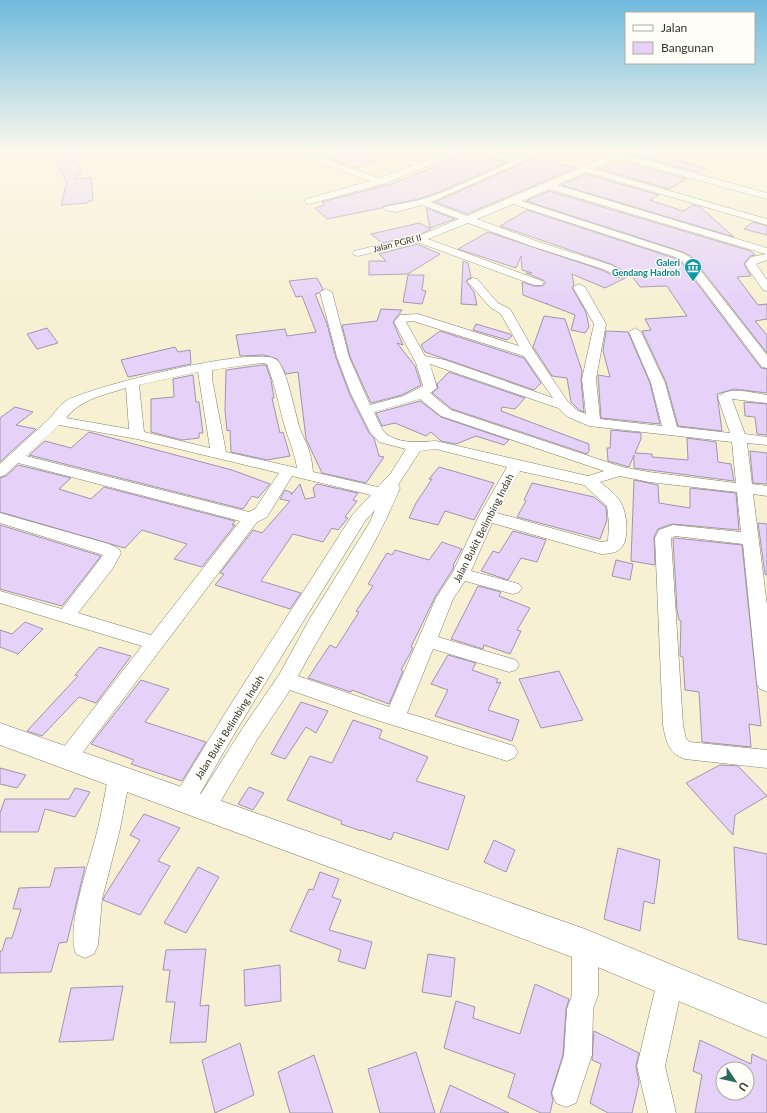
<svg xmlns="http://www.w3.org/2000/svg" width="767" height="1113" font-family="Lato,sans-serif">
	<rect width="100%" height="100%" fill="#f7f0d3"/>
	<g fill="#e6d1f9" stroke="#a194ad" fill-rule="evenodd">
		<polygon points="49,151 85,151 75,161 81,170 76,179 91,178 93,201 88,201 88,203 61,205 67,182"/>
		<polygon points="308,151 371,151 387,158 356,168"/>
		<polygon points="504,151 531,151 518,157 502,152"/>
		<polygon points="638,151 668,151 658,156 706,168 697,172 631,154"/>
		<polygon points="466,152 487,158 491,157 507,162 442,191 419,199 384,206 382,208 327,219 315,208 325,205 322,202 391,184 449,161 446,160"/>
		<polygon points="548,152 567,158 556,163 576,168 467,214 435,202"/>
		<polygon points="617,162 625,162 687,179 669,189 601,169"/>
		<polygon points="586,174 659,195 650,200 683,211 693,205 700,207 734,237 561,185"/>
		<polygon points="549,191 751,251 755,255 750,256 744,264 751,276 737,277 758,305 767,304 767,319 755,321 767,335 767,353 691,256 683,252 526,201"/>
		<polygon points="426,208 455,219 430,228"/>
		<polygon points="527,210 674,258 681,262 761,368 767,369 767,393 734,389 717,394 722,431 678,426 666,382 642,331 651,330 645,319 687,316 667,286 640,287 631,275 605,288 572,274 574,285 572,288 586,312 589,327 585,333 571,330 575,315 547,304 548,303 547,304 523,295 522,282 534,286 542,286 546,283 543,280 526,273 532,273 522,270 521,256 516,268 458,249 488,232 602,270 616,277 625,278 628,275 628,273 611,264 500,226"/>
		<polygon points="753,222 767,226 767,235 744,229"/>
		<polygon points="419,223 431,229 421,234 382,243 371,234"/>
		<polygon points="417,244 440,254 408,274 369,275 369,261 386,261 379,254"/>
		<polygon points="463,261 468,263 471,277 466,281 474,292 477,305 461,304"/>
		<polygon points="408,275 424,275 422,290 426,291 422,304 403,302"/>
		<polygon points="317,278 323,289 319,293 315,294 327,324 336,358 350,395 369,433 374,438 379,456 384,457 366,483 322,473 306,439 298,372 286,374 277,359 264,355 240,356 236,335 285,329 287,336 316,332 302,296 296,297 289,281"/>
		<polygon points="381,309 402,310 393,322 403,345 397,343 415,366 421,385 402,395 371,403 350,357 342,325 377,321"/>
		<polygon points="544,316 565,319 582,371 581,379 584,412 579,410 571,402 567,378 552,376 533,347"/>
		<polygon points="476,324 510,334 512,336 507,340 473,330"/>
		<polygon points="47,328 58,343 37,349 27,334"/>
		<polygon points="440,331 524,358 541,383 534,390 425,352 421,345"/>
		<polygon points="606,331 628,332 650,383 660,424 601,418 598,375 610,377 603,351"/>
		<polygon points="175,347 178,352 190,350 191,364 128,377 121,360"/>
		<polygon points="262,365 266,365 271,380 274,398 272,398 280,433 283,432 290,456 267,460 231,452 230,430 227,431 225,410 226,370"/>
		<polygon points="449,372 525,398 515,409 502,407 501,411 589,444 589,451 587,454 452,409 432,393 438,388 437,384"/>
		<polygon points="193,375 196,402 199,402 203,433 199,433 199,438 182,440 151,432 151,399 174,397 173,379"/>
		<polygon points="420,401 441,417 509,440 504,445 476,436 456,444 441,441 431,432 426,436 395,423 382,426 376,413"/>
		<polygon points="744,402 767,404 767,435 757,434 755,417 745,416"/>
		<polygon points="15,407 33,412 16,425 36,429 0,462 0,418"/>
		<polygon points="611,430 641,433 641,439 635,453 652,454 652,457 688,460 687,438 716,442 718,462 731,464 734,481 634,468 634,455 629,467 608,461 607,448 610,448"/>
		<polygon points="89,432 232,470 270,484 258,498 252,496 243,509 29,455 45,441 71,448"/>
		<polygon points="750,451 767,453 767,484 753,483"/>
		<polygon points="18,465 71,478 59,489 91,499 104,487 235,521 232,525 235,525 202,567 174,559 187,544 142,530 125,548 114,545 0,512 0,478 6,476"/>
		<polygon points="439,467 494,483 474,520 445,511 438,525 409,518 416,503 432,479 429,479"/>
		<polygon points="634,480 658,485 659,503 690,508 690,488 736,493 739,530 672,524 658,529 654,537 655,565 631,561"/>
		<polygon points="532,483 594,497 606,507 607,520 600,539 517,517 526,501 524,500"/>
		<polygon points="300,484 305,499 315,497 313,488 317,484 358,493 353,500 357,501 345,517 348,518 338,530 332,528 323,542 293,534 261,581 301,593 290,609 215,585 224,574 220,573 253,530 262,533 290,501 280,499 285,490 292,493 291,495"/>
		<polygon points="758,523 767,524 767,575 765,574"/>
		<polygon points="0,525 101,556 62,606 7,591 0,589"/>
		<polygon points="513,531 546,540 537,562 521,558 508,580 481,571 493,551 499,553"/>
		<polygon points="675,538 742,545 761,726 749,724 751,747 702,742 699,692 685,690 683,657 680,656 681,621 679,620 677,610 673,539"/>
		<polygon points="442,542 462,549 453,565 454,565 453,569 435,597 411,647 413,648 401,670 403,671 389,704 352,690 351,692 308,678 330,645 336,648 359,612 356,611 373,586 368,584 387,553 392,555 395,550 429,560"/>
		<polygon points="616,560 633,564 630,580 612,576"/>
		<polygon points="478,586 501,592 499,596 530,608 517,630 521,631 510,654 484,645 483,649 451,639"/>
		<polygon points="25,622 43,629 18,654 0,647 0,630 12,634"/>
		<polygon points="99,647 131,656 96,703 79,697 42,736 27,731 78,676 75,675"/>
		<polygon points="448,655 476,663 472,670 498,679 496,683 501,682 488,710 519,720 512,741 435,716 448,690 431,684"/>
		<polygon points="559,671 583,720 541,728 519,679"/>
		<polygon points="141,680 169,689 145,722 206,742 182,781 131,764 134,760 91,744"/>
		<polygon points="301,702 328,711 316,733 306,727 285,759 271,754"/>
		<polygon points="353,720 382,730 379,738 428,757 416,781 465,796 448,850 394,832 391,840 361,830 361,831 341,824 342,821 287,800 310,756 332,763"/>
		<polygon points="720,765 738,766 767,796 735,815 733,835 686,783"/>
		<polygon points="0,768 26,775 17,788 0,784"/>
		<polygon points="249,787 264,793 253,810 238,804"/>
		<polygon points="75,788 90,792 75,817 45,809 38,832 0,832 0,813 5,799 69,799"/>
		<polygon points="144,814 180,828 158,861 170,866 140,915 103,900 105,895 140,840 130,835"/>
		<polygon points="494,840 515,850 506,872 484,862"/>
		<polygon points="734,847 767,854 767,945 738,939"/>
		<polygon points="618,848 660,860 654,904 644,901 640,931 604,919"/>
		<polygon points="85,867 67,942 59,943 51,972 0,973 0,951 2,951 6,938 12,938 21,909 13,909 19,888 50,887 55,868"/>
		<polygon points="198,867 219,877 186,933 164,923"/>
		<polygon points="320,872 339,879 332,897 341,900 329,930 372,942 365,969 338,961 341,950 290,931 309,889 313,890"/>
		<polygon points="206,949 200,1006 209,1005 206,1042 170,1043 175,1002 166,1002 170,970 163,970 166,950"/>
		<polygon points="428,954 455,958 451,997 422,992"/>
		<polygon points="280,965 281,1001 245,1006 244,970"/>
		<polygon points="535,984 569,999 566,1009 563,1055 551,1093 553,1100 550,1113 541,1113 508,1097 515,1074 444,1048 456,1001 475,1007 473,1018 520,1034"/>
		<polygon points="123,986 113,1040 59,1042 71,988"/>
		<polygon points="594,1031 639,1053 636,1066 639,1083 632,1113 608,1113 590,1103 601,1064 592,1060"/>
		<path d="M700,1040L751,1064L752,1054L767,1061V1113H695L702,1075L693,1071ZM723,1069H747V1093H723Z"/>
		<polygon points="240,1043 254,1095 215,1113 202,1060"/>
		<polygon points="416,1052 435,1113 380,1113 368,1069"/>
		<polygon points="314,1055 333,1113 290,1113 278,1072"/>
		<polygon points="450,1085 509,1113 440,1113"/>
	</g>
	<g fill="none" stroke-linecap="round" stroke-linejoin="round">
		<defs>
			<g id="street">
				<polygon points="19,151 27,151 28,154 27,156 21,156"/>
				<polygon points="290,151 303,151 378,178 413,166 372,151 386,151 421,163 452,151 465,151 383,184 309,204 306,203 304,201 306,199 370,181"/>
				<path d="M480,151H494L518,159L536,151H548L431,202L467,216L613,154L628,155L767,193V199L625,160H614L594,169L767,219V225L586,172L557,185L767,248V260L756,264L767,280V291L763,290L745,264L751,257L766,254L549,189L522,201L683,253L690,257L767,355V368L762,367L682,261L675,257L513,204L477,219L539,242L611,265L627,274L625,276H617L603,269L531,246L468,223L428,239L542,281L544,283L542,285H534L417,242L358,256L354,255L353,253L354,251L421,235L459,219L422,205L396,212L385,210L383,208C385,206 412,202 419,200C450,191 480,175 511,162Z"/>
				<path d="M473,278L477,279L498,303L510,309L535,353L568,402L578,411L586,414L582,379L594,324L573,287L579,284L585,287L606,324L596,379L600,419L662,426L651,383L629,332L635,328L641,332L665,383L677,427L730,433L718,398C727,385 753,393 767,395V403L732,399L745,434L767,437V445L747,443L752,484L767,486V496L753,494L767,605V692L760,689L757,684L743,544L675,536L671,538L683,725L686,739L690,742L767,750V768L685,759C668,753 666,741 663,725L655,538L659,530L673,525L741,532L737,492L649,482L620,476L600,482C608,489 618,495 622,505C627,515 630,542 619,550C615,553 607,554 601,554L492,523L471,571L519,584L522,588L519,592L513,594L465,581L453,599L438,637L516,660L519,665L516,670L509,672L433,649L407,713L514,746L518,752L514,758L507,761L364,716L290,690L258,738L213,814L205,817L197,814L194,807L197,800L244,726L279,675L309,620L370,522L375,510L365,521C307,617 246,710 192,808L184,811L176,808L173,801L176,794C232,699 294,607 353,514L371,495L292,476L267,517L257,522L74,764L67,767L60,764L56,758L60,752L142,646L0,603V591L62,609L103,555L0,523V513L109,544L119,549L121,553L113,568L78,613L151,635L240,521L18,463L5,475L0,477V464C16,449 33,434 49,419C55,413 59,405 66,401C89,387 259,344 277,360C287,369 295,414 300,429C303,437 308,445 310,454C312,460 312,466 313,472L378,487L391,473L406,449L379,442L370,432L351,394L337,357L320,292L326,289L332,292L349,357L370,405L403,396L423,386L416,363L394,322L400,315L418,314L519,346L501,314L490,307L467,281ZM408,321H413L524,356L553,398L445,360L425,356L406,322ZM262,363L267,364C275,385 279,406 285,427C289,441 295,453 297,468L226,452L212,379V370ZM430,364L558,408L568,417L589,426L732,442L736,483L649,472L622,467L451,410L430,393L437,388ZM198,372L210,448L144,432L139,385ZM126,388L129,429L66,418C81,399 104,395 126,388ZM420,399L441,416L604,471L588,476L436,441C421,442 403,444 389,436C382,432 378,420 374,412ZM59,425L137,439L279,473L255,509L249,512L26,456ZM436,449L507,467L479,516L453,572L436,598L389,707L298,676C331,614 373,554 400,488L398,485L420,451ZM520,471L584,485L607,506L609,524L608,541L601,542L497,513Z"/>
				<path d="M119,768L127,770L130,777L120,829L102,899L98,945L94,954L85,958L76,954C65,926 91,859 98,828C102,811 105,794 108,777L111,770Z"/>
				<polygon points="585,932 594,936 598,945 598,995 593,1009 592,1055 576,1103 566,1107 556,1103 552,1093 564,1055 567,1009 572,995 572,945 576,936"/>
				<polygon points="670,969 679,973 683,982 665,1066 676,1113 648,1113 637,1066 657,982 661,973"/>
			</g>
			<polygon id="secondary" points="0,723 585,929 767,1004 767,1038 583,961 0,745"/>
		</defs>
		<use href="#street" stroke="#837d63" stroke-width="1"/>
		<use href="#secondary" stroke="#837d63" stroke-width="1"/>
		<use href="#street" fill="#fff" fill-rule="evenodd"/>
		<use href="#secondary" fill="#fff" fill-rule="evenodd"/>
	</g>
	<linearGradient id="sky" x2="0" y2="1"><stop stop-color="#6fbadd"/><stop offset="0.49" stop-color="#fbf8eb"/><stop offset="1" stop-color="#fbf8eb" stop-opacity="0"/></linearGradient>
	<rect width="767" height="307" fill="url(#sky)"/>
	<defs>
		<symbol id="museum-pin" viewBox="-11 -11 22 30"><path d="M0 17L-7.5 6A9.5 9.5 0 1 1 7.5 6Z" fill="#0f9aa8" stroke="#fefdf7"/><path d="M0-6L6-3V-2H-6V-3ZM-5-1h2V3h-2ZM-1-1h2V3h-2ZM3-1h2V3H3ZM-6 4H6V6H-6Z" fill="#fff"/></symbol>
	</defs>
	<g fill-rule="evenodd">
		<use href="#museum-pin" x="683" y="257" width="20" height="27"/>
	</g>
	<g text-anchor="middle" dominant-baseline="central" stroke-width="3" stroke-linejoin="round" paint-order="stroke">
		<g font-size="9" fill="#343226" stroke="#fefdf7">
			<text transform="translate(397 243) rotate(-14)">Jalan PGRI II</text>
		</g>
		<g font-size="9" font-weight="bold" fill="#0d838f" stroke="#fefdf7" text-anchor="end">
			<text x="680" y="262">Galeri<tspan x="680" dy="10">Gendang Hadroh</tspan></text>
		</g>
		<g font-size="10" fill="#343226" stroke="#fefdf7">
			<text transform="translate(483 528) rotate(-63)">Jalan Bukit Belimbing Indah</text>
			<text transform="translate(229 727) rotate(-58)">Jalan Bukit Belimbing Indah</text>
		</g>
	</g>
	<rect x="625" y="12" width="130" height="52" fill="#fefdf7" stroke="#adaca3"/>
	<rect x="633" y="25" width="20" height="6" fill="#ffffff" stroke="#adaca3"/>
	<text x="661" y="32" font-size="12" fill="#343226">Jalan</text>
	<rect x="633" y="42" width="20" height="12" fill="#e6d1f9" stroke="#adaca3"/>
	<text x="661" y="52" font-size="12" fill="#343226">Bangunan</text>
	<g transform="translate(735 1081) rotate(124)"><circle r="19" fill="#fefdf7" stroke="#adaca3"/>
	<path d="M0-3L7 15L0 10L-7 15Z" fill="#296c5c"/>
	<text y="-6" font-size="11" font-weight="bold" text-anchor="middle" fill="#343226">U</text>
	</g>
</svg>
